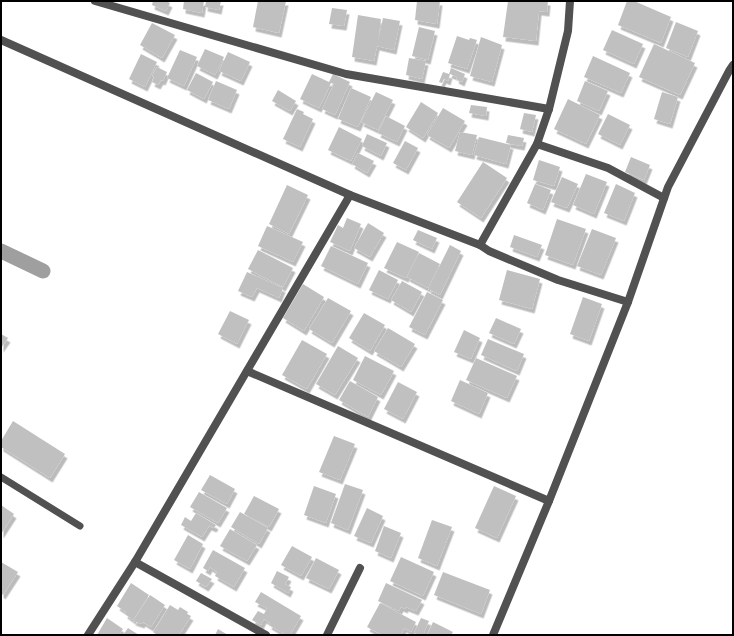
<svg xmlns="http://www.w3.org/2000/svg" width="734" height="636" font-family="Arial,sans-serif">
	<defs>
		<filter id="shadow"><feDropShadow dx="2.5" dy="4.5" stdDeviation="0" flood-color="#0004"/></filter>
	</defs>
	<rect width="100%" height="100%" fill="#fff"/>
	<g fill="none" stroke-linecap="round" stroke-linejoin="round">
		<polyline stroke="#9f9f9f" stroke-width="15" points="1,251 43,271"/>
	</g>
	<g fill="#c0c0c0" filter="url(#shadow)">
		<polygon points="153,1 166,1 170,3 166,11 152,5"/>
		<polygon points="184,1 204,1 202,13 183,9"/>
		<polygon points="206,1 221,1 219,10 205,7"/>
		<polygon points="258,1 286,1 279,33 253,27"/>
		<polygon points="417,1 440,1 437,24 415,20"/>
		<polygon points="508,1 548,1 547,12 539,11 536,41 503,37"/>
		<polygon points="627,1 634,1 671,17 661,43 618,25"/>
		<polygon points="332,8 347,10 344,26 329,24"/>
		<polygon points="358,15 381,19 378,41 383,18 400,21 394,50 377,46 374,61 352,57"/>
		<polygon points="676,22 698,31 688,57 666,48"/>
		<polygon points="152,23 175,35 162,58 140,45"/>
		<polygon points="419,27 435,31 428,60 412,56"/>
		<polygon points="612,30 643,44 634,64 603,50"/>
		<polygon points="457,36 469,40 470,38 477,40 467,69 448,63"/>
		<polygon points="481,37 502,45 492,82 470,76"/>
		<polygon points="654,44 695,63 680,95 639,77"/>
		<polygon points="205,49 224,57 215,75 197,66"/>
		<polygon points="180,50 197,57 184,86 167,78"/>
		<polygon points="228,52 250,62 241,81 219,71"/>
		<polygon points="141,54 157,62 145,87 129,79"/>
		<polygon points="593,56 630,73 621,93 584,77"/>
		<polygon points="409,58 426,61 422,79 406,75"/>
		<polygon points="157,67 167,72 163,81 161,80 158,85 152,82 154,77 152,76"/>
		<polygon points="451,68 465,74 462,82 456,79 457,77 450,74 448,81 444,79 442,83 439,82 443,72 449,74"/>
		<polygon points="196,73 213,82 204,99 187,90"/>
		<polygon points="312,74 329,82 333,74 350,82 335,115 322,109 334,84 331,83 319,108 300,99"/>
		<polygon points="216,81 237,90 229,109 208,100"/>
		<polygon points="585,81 608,91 599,111 577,101"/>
		<polygon points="351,88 371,97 358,127 338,119"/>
		<polygon points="278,90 296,101 290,111 272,101"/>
		<polygon points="376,92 393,100 378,130 361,122"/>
		<polygon points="662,92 678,97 670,124 654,119"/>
		<polygon points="568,99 600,115 586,144 554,129"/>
		<polygon points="421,102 438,113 423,138 406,127"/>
		<polygon points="471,105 487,107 486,116 469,113"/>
		<polygon points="443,108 465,121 449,148 427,135"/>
		<polygon points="297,109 304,112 303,114 313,119 300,147 283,139"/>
		<polygon points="524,113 536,115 532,132 520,129"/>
		<polygon points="608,114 630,125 620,145 598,134"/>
		<polygon points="386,116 405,126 397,142 378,133"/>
		<polygon points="339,127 362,139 351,161 328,150"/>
		<polygon points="460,132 477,135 472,155 455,151"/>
		<polygon points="367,134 387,143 381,156 362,146"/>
		<polygon points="508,135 524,138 522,146 506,143"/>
		<polygon points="479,137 511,145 506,164 474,155"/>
		<polygon points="405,141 418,148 406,170 393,163"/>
		<polygon points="358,153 374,161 367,173 352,164"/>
		<polygon points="631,157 650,165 644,180 625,172"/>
		<polygon points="539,160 560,167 554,186 533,180"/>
		<polygon points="483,162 507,178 481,218 457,202"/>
		<polygon points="586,174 607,182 594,214 573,205"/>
		<polygon points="562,177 578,184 567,208 551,202"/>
		<polygon points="535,184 551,190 543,210 527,203"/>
		<polygon points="616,184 635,193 624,221 604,213"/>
		<polygon points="287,185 308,195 289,234 269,224"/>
		<polygon points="347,218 361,224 350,251 330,242 338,225 343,228"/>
		<polygon points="557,219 586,229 573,265 545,255"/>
		<polygon points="368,223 384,233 370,257 354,248"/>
		<polygon points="267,226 303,242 293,262 258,246"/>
		<polygon points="592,229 616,238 601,275 577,266"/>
		<polygon points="418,230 437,238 432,249 413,240"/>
		<polygon points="514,235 542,245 537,257 510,247"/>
		<polygon points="397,242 419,252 406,278 384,268"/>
		<polygon points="450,245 461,251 440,295 428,289"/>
		<polygon points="331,246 368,263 358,284 321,266"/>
		<polygon points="258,250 293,268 283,287 248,269"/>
		<polygon points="419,253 440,264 428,288 407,277"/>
		<polygon points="379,270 398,280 388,299 369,290"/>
		<polygon points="507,270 540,279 532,309 499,300"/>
		<polygon points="247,272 283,288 279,298 257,288 252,297 238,291"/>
		<polygon points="402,281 422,292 411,312 391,300"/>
		<polygon points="303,284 324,297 304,331 283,318"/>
		<polygon points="427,292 443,300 425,335 409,327"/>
		<polygon points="583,297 602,304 589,341 570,334"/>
		<polygon points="328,298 351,311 332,343 309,329"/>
		<polygon points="230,311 249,320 237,344 218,334"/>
		<polygon points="364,313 385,325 370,351 349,338"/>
		<polygon points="496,318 521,329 514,344 489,333"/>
		<polygon points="388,328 415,344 401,367 374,351"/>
		<polygon points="464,330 480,338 471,359 454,352"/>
		<polygon points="1,334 8,338 1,348"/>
		<polygon points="488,339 524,354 517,371 481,355"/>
		<polygon points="302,340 327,354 307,389 282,375"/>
		<polygon points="338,346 358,358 335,395 316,384"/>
		<polygon points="365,356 394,371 381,395 353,380"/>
		<polygon points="476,358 517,376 507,398 466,380"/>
		<polygon points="460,380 488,393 479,414 451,401"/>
		<polygon points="350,381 378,397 368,417 339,400"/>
		<polygon points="398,382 417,392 403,419 384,409"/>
		<polygon points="13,421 65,454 50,478 1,447 1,441"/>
		<polygon points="334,436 355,444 340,480 319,472"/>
		<polygon points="210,475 235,489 227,504 201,490"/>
		<polygon points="345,484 363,490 348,530 331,523"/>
		<polygon points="314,486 336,494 326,523 304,515"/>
		<polygon points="494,486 516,496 497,538 475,528"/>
		<polygon points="199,492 227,508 218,523 190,507"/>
		<polygon points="254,496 279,509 269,527 244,514"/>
		<polygon points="1,505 14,514 1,534"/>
		<polygon points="367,508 383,516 371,543 354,536"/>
		<polygon points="240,512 268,528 259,544 231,527"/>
		<polygon points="196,513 216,525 214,528 209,526 202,537 181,525 185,517 191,521"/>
		<polygon points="432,520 452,527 437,566 418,558"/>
		<polygon points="384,526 401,533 391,558 375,551"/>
		<polygon points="230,529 257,545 247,561 220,546"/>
		<polygon points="188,535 203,544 190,569 174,560"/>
		<polygon points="292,546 312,557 301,576 281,565"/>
		<polygon points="213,550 245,568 234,587 215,576 217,572 210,567 208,571 203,568"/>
		<polygon points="401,557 434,572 423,596 390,581"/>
		<polygon points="316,558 339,570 329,589 306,578"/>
		<polygon points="1,562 18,572 3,595 1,593"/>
		<polygon points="277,571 289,577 285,584 291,587 288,593 271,583"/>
		<polygon points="443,572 490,590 481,614 434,595"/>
		<polygon points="201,573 212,579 206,587 196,581"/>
		<polygon points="131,583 149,595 133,620 125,614 126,612 117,606"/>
		<polygon points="386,583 422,600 416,611 406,607 405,609 401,607 399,611 378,601"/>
		<polygon points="261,592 301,616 290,635 286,635 269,625 270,623 264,619 261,625 252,620 258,611 264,614 267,608 255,602"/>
		<polygon points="150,595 165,605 151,627 143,622 142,624 133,621"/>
		<polygon points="380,603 416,622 411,632 404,628 401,635 382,635 367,627"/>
		<polygon points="170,605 178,610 180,607 188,612 187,614 191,616 179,635 157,635 153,632"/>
		<polygon points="107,618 123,629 119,635 97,635"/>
		<polygon points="421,618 429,621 423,635 418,635 414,633"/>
		<polygon points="433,622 453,632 451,635 427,635"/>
		<polygon points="128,628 139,635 123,635"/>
		<polygon points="218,629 228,635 215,635"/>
	</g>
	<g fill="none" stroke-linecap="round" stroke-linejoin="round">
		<polyline stroke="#515151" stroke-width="7" points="1,477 80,526"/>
		<g stroke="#515151" stroke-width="8">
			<polyline points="95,1 346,74 549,109"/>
			<polyline points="1,40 350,195 480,245 489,251 558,280 628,302"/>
			<polyline points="537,144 608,168 664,198"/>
			<polyline points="480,245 537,144 549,109 568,31 570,1"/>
			<polyline points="247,371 549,501"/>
			<polyline points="135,562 266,635"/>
			<polyline points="88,635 135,562 350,195"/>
			<polyline points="327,635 360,568"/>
		</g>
		<polyline stroke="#515151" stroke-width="8" points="493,635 549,501 628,302 668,187 729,71 733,65"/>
	</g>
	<rect width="734" height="636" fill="none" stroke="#000000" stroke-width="4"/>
</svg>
